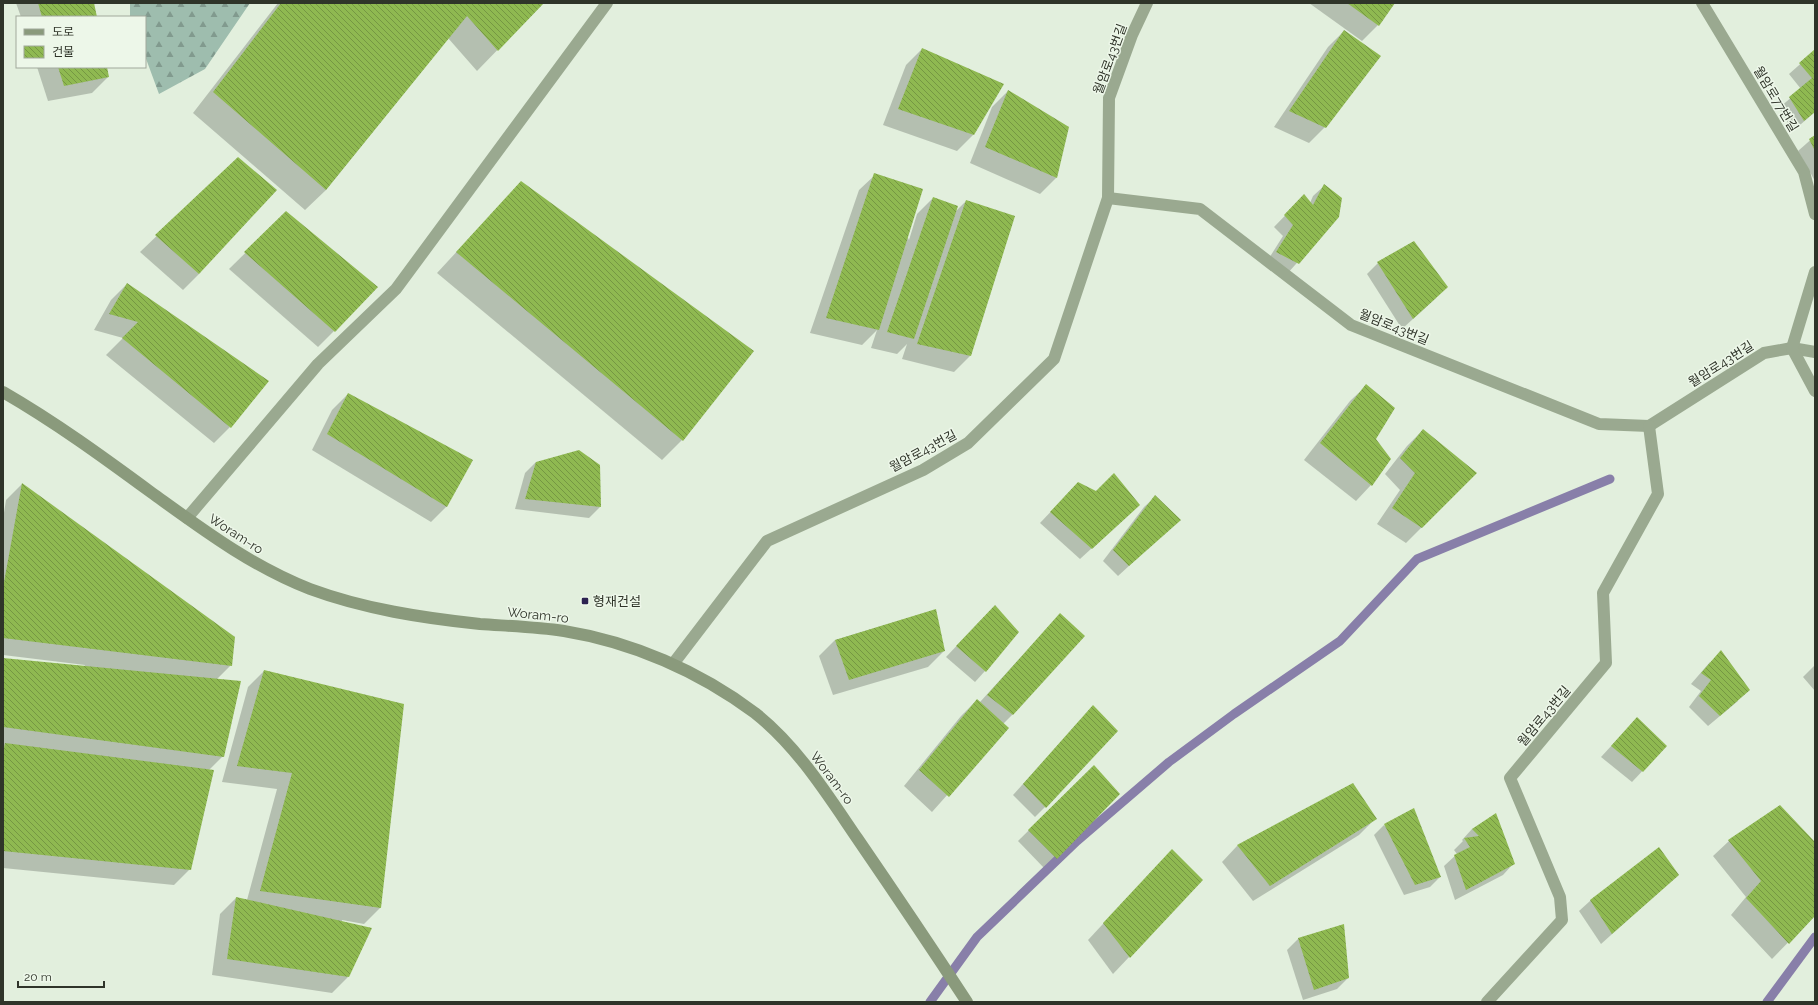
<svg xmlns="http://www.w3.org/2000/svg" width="1818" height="1005" font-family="Raleway,'Noto Sans KR',sans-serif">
	<defs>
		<pattern id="forest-firs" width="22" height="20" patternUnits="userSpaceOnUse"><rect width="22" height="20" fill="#9ebdae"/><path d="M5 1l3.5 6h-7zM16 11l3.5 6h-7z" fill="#819a8e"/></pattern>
		<pattern id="building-back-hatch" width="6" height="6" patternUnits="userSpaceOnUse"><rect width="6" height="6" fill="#8fb951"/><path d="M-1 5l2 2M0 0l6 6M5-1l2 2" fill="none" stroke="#759743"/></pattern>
	</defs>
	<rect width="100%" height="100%" fill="#e2efdd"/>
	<polygon fill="url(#forest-firs)" points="130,3 250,3 205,69 159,94 145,56 145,17 130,17"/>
	<g fill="#0003">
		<polygon points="16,3 93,3 96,17 21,17"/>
		<polygon points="278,3 543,3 477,71 448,38 326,190 305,210 193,113"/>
		<polygon points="1309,3 1394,3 1378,25 1362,41"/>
		<polygon points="1344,31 1325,127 1309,143 1274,127 1328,47"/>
		<polygon points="922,49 1002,84 973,135 957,151 883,125 906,65"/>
		<polygon points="1815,51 1815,112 1793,131 1779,108 1801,89 1789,74"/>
		<polygon points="37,67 106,67 108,77 92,93 48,101"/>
		<polygon points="1008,91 1068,127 1056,178 1040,194 970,163 992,107"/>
		<polygon points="1815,136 1815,181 1798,151"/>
		<polygon points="238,158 199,274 183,290 140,252"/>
		<polygon points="875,175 909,240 917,214 933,198 955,212 966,201 970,356 954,372 902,359 907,344 897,354 871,348 877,330 862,345 810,333 859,190"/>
		<polygon points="521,182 682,440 662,460 437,273"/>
		<polygon points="1324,186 1338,217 1287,274 1266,263 1283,236 1274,227 1304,196 1310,203 1313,196"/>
		<polygon points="286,213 334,331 318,347 229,269"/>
		<polygon points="1413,242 1436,298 1402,329 1367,274 1378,263"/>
		<polygon points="127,284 230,427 214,443 106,355 123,338 94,330 111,300"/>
		<polygon points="1366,386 1375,439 1371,485 1356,501 1304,460 1350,401"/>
		<polygon points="348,394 447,506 431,522 312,450 332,410"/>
		<polygon points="1423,430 1476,473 1406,543 1377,524 1400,490 1385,474 1407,446"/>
		<polygon points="536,462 599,465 600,507 589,518 515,509 525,473"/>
		<polygon points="1078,483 1096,492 1128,515 1080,559 1040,523"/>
		<polygon points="22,484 231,665 216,680 223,756 209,770 190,869 174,885 3,868 3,659 84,667 85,665 3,655 3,519 6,500"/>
		<polygon points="1155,497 1168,530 1118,576 1103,561 1144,507"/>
		<polygon points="935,610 944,651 928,667 833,695 819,656 835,640"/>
		<polygon points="1060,614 1013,714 1003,724 1007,728 932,812 904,786 961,716 977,700 980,702"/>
		<polygon points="984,617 985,671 975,682 946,657"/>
		<polygon points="1710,662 1738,701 1708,726 1689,707 1701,691 1691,684"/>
		<polygon points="1815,665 1815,691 1803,677"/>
		<polygon points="264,671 380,908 364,924 342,920 348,977 332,993 212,975 220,914 236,898 247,900 277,789 222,782 248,687"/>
		<polygon points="1093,706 1045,807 1035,817 1013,795"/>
		<polygon points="1637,718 1666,746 1632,782 1601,757"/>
		<polygon points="1094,766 1118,794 1045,869 1018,841"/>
		<polygon points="1353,784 1375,819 1359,835 1253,901 1222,862 1237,846"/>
		<polygon points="1495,815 1513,864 1503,875 1455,900 1444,866 1457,854 1454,850 1463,841 1462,840 1472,829"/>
		<polygon points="1384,825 1440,877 1430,887 1404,895 1374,835"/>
		<polygon points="1729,841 1815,843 1815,915 1772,959 1731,915 1746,897 1713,856"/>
		<polygon points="1659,849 1667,885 1601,944 1579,911 1590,901"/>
		<polygon points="1157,866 1202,880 1113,974 1088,940"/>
		<polygon points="1343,926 1348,978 1337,989 1303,1000 1287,950 1298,939"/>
	</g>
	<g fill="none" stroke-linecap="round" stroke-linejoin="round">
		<g stroke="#887fa9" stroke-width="9">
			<polyline points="930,1002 977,937 1077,841 1169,762 1234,714 1340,641 1417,559 1610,479"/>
			<polyline points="1767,1002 1815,937"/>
		</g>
	</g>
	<g fill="url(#building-back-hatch)">
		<polygon points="38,3 94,3 97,17 42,17"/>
		<polygon points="281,3 544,3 498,51 467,16 326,190 213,92"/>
		<polygon points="1347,3 1395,3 1379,26"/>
		<polygon points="1344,30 1381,56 1326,128 1289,111"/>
		<polygon points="922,48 1004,84 974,135 898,109"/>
		<polygon points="1815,49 1815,112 1804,121 1789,97 1812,78 1799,63"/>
		<polygon points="58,67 107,67 109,77 64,86"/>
		<polygon points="1008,90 1069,127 1057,178 985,147"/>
		<polygon points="1815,135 1815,151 1809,139"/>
		<polygon points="238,157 277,190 199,274 155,235"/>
		<polygon points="874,173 923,189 879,330 826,318"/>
		<polygon points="521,181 754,351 683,441 456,252"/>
		<polygon points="1324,184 1342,198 1339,217 1299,264 1276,252 1293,225 1284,215 1304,194 1313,205"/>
		<polygon points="933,197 958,206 914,339 887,332"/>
		<polygon points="966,200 1015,216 971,356 917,344"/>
		<polygon points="286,211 378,287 335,332 244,252"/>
		<polygon points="1414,241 1448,287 1413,319 1377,262"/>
		<polygon points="127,283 269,381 231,428 122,338 138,322 109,314"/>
		<polygon points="1366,384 1395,408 1376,439 1391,459 1372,486 1320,443"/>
		<polygon points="348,393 473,460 447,507 327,434"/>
		<polygon points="1423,429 1477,473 1422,528 1392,508 1415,473 1400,458"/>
		<polygon points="579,450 600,465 601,507 525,499 536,462"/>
		<polygon points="1114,473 1140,505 1092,549 1050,512 1078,482 1096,491"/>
		<polygon points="22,483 235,637 232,666 3,638 3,588"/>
		<polygon points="1155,495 1181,520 1129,566 1113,550"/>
		<polygon points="995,605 1019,632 986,672 956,646"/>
		<polygon points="936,609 945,651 849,680 835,640"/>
		<polygon points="1060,613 1085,636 1013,715 987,695"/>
		<polygon points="1721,650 1750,690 1720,716 1699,696 1711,680 1701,673"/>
		<polygon points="3,658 241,681 224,757 3,727"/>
		<polygon points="264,670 404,704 381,908 260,891 292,773 237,766"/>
		<polygon points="977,699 1009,728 949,797 919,770"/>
		<polygon points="1093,705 1118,731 1046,808 1023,784"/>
		<polygon points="1637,717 1667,746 1643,772 1611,746"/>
		<polygon points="5,743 214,770 191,870 3,851 3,753"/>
		<polygon points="1094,765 1120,794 1057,859 1028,830"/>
		<polygon points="1353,783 1377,819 1270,886 1237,845"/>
		<polygon points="1780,805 1815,842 1815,916 1789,944 1746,898 1761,881 1728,840"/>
		<polygon points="1414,808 1441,877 1415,885 1384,824"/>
		<polygon points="1496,813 1515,864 1466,890 1454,855 1470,847 1464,838 1479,836 1472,829"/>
		<polygon points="1659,847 1679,875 1612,934 1590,900"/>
		<polygon points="1172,849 1203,880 1130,958 1103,923"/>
		<polygon points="236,897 372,928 349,977 227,959"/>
		<polygon points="1344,924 1349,978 1314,990 1298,938"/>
	</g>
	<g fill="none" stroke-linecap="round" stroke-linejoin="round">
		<polyline stroke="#9aa990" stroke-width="12" points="187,518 318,364 396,289 607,3"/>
		<g stroke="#9aa990" stroke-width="12">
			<polyline points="1702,3 1804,172 1815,214"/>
			<polyline points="1108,198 1200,209 1351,325 1599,424 1649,426 1764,353 1792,348 1815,352"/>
			<polyline points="1815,272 1792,348 1815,391"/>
			<polyline points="673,664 767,541 923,470 968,443 1054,359 1108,198 1109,98 1132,35 1147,3"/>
			<polyline points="1487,1002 1562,920 1560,897 1510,778 1606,663 1603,593 1658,494 1649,426"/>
		</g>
		<path stroke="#8a9a7c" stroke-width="12" d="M3,392C55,422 103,457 152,493C202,529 251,566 310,589C364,609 423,618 480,624C508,626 536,627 564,631C632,642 699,671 755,713C797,746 827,794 857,838C894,892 931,947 967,1002"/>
	</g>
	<rect fill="#2d2351" stroke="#edf7e9" stroke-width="1.5" x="581" y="597" width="8" height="8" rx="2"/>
	<g text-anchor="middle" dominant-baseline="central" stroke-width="3" stroke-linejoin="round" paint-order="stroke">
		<g font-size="13" fill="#2f3429" stroke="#edf7e9">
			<text transform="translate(1110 59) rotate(-70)">월암로43번길</text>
			<text transform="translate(1776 99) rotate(59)">월암로77번길</text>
			<text transform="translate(1394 327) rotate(22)">월암로43번길</text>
			<text transform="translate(1721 364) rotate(-32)">월암로43번길</text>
			<text transform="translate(923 451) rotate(-28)">월암로43번길</text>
			<text transform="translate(236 534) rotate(33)">Woram-ro</text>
			<text transform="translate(538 615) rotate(6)">Woram-ro</text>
			<text transform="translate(1544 716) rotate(-50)">월암로43번길</text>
			<text transform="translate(832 778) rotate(53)">Woram-ro</text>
		</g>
		<g font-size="13" fill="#2f3429" stroke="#edf7e9" text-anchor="start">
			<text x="593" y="601">형재건설</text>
		</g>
	</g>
	<rect width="1818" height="1005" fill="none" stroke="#2f3429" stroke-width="8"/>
	<rect x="16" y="16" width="130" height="52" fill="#edf7e9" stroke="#a1a99c"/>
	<rect x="24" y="29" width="20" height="6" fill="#8a9a7c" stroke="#a1a99c"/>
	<text x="52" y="36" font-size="12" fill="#2f3429">도로</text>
	<rect x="24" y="46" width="20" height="12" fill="url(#building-back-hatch)" stroke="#a1a99c"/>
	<text x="52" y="56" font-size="12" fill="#2f3429">건물</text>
	<path d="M18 981v6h86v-6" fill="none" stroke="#2f3429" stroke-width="2"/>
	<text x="24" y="981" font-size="12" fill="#2f3429" stroke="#edf7e9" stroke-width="3" paint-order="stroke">20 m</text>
</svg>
